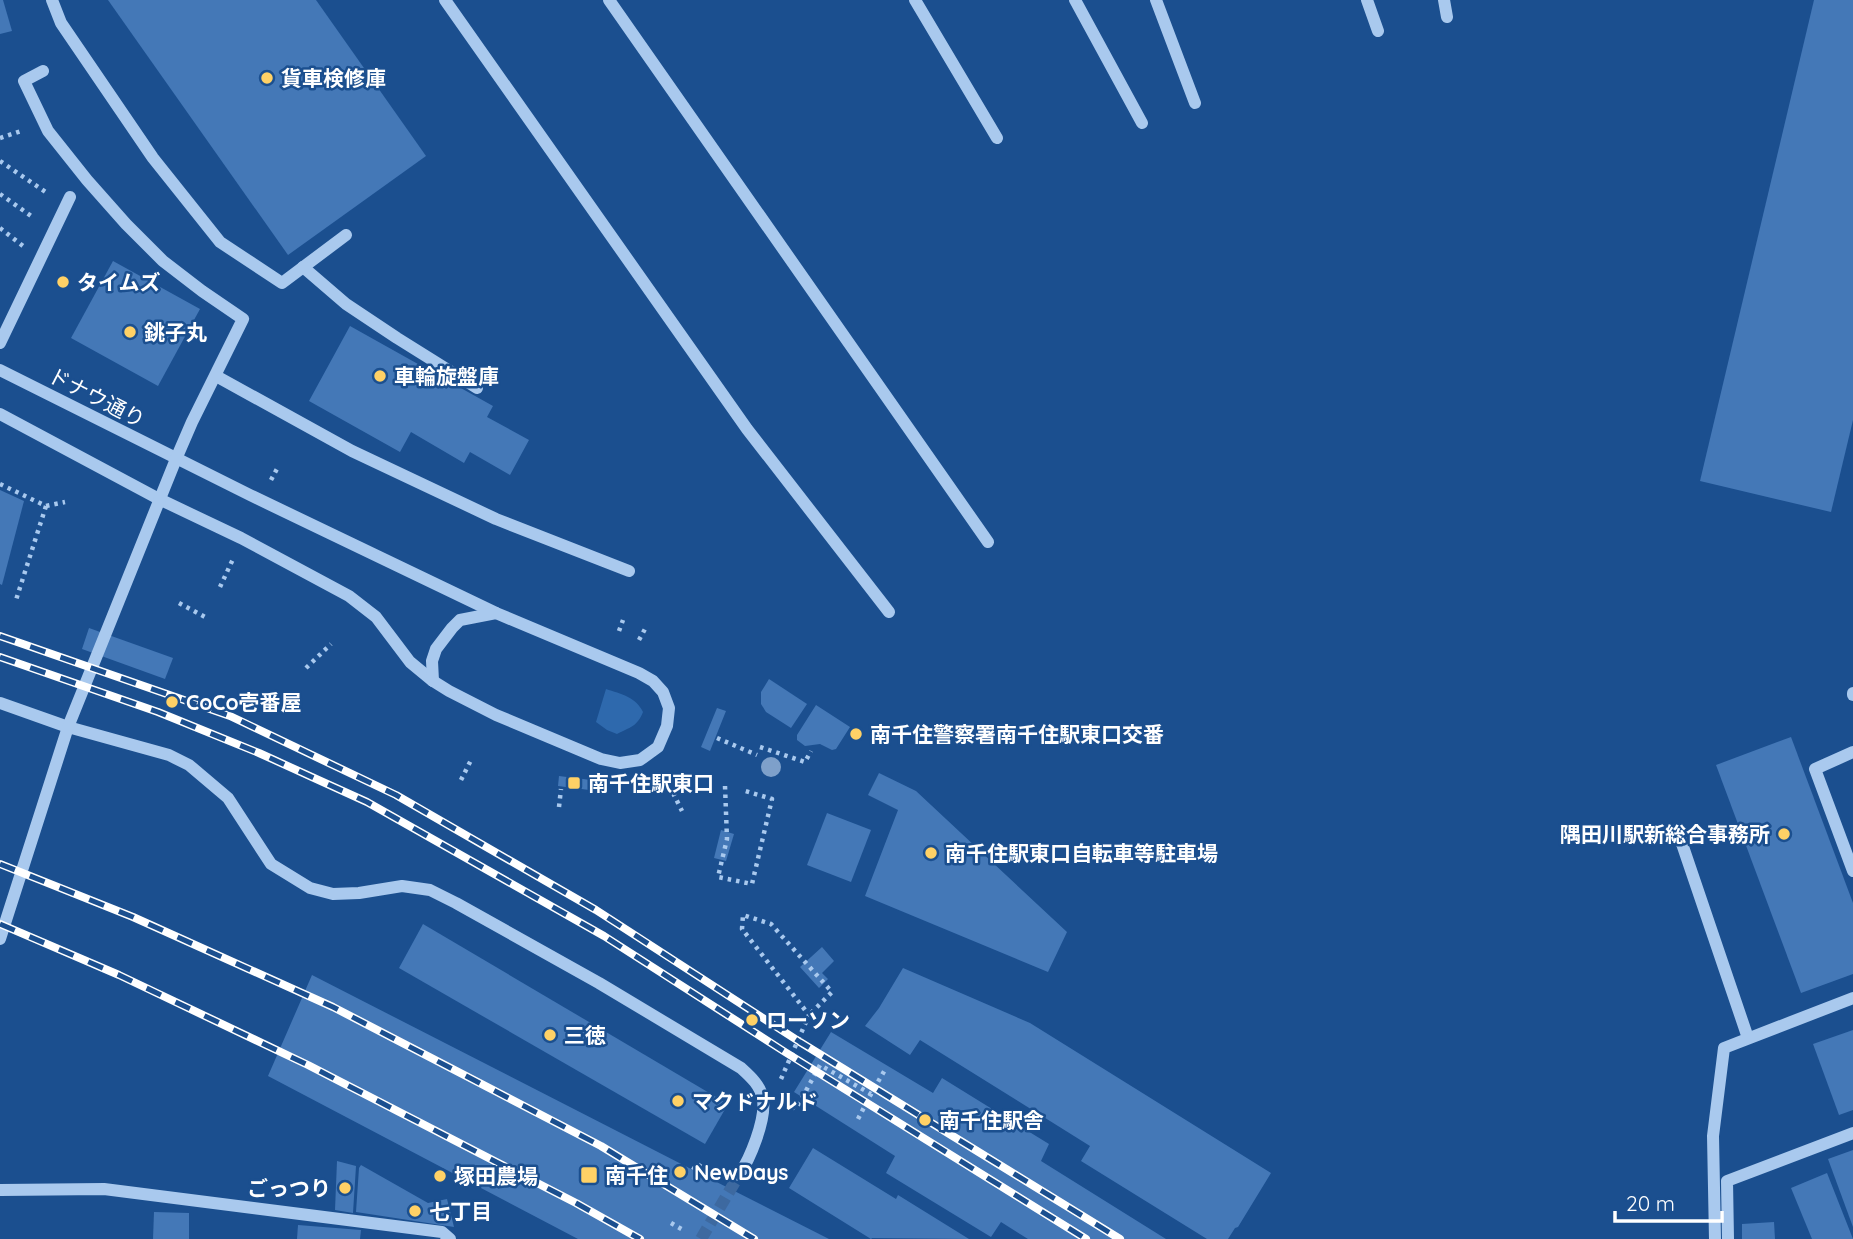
<svg xmlns="http://www.w3.org/2000/svg" width="1853" height="1239" font-family="Quicksand,'Noto Sans JP',sans-serif">
	<rect width="100%" height="100%" fill="#1b4f8f"/>
	<path fill="#2e69ad" d="M606,689C621,694 636,697 643,712C637,727 630,727 617,734L607,730L596,722Z"/>
	<g fill="#4478b7">
		<polygon points="0,0 3,0 12,31 0,34"/>
		<polygon points="108,0 316,0 426,156 288,255"/>
		<polygon points="1814,0 1853,0 1853,420 1831,512 1700,481"/>
		<polygon points="113,261 200,309 158,386 71,338"/>
		<polygon points="350,326 493,406 487,417 529,440 510,475 470,452 464,463 411,432 400,452 309,401"/>
		<polygon points="0,490 24,501 2,585 0,584"/>
		<polygon points="89,628 173,658 165,679 82,649"/>
		<polygon points="769,679 807,704 791,728 766,712 761,704 761,692"/>
		<polygon points="816,705 850,727 836,749 832,750 820,744 805,746 797,740 797,735"/>
		<polygon points="717,708 726,711 710,751 701,747"/>
		<polygon points="1791,737 1853,903 1853,974 1801,993 1716,765"/>
		<polygon points="879,773 916,791 1067,932 1048,972 865,896 898,810 868,795"/>
		<polygon points="559,776 599,781 597,791 558,786"/>
		<polygon points="827,813 871,830 851,882 807,865"/>
		<polygon points="721,830 734,834 726,861 714,858"/>
		<polygon points="423,924 728,1104 705,1144 399,968"/>
		<polygon points="822,947 834,961 822,973 828,979 819,988 800,967"/>
		<polygon points="903,968 1030,1023 1271,1173 1238,1227 1235,1228 1228,1239 1207,1239 1081,1161 1090,1146 920,1040 910,1055 865,1026 879,1008"/>
		<polygon points="312,975 693,1170 829,1239 578,1239 268,1076"/>
		<polygon points="1853,1030 1853,1110 1839,1115 1813,1044"/>
		<polygon points="831,1032 933,1093 942,1078 1049,1144 1041,1161 1166,1239 1028,1239 1001,1222 991,1237 886,1173 895,1156 794,1092"/>
		<polygon points="813,1148 896,1199 898,1195 969,1239 872,1238 871,1239 789,1188"/>
		<polygon points="1853,1150 1853,1227 1828,1159"/>
		<polygon points="337,1161 356,1166 353,1213 335,1210"/>
		<polygon points="361,1165 428,1203 447,1199 454,1227 356,1212 359,1168"/>
		<polygon points="1827,1173 1853,1239 1812,1239 1791,1188"/>
		<polygon points="154,1212 189,1213 189,1239 153,1239"/>
		<polygon points="1774,1222 1775,1239 1742,1239 1742,1224"/>
		<polygon points="298,1225 361,1230 360,1239 297,1239"/>
	</g>
	<g fill="none" stroke-linecap="round" stroke-linejoin="round">
		<polyline stroke="#3d69a0" stroke-width="12" stroke-dasharray="12 6" stroke-linecap="butt" points="701,1239 739,1175"/>
		<g stroke="#a9c9ee" stroke-width="4.5" stroke-dasharray="3.5 5" stroke-linecap="butt">
			<polyline points="0,138 21,131"/>
			<polyline points="0,161 47,193"/>
			<polyline points="0,194 34,218"/>
			<polyline points="0,228 23,246"/>
			<polyline points="271,480 278,467"/>
			<polyline points="0,484 46,506 16,600"/>
			<polyline points="46,506 65,502"/>
			<polyline points="220,587 233,559"/>
			<polyline points="179,603 205,617"/>
			<polyline points="619,631 623,620"/>
			<polyline points="639,640 645,629"/>
			<polyline points="306,668 331,644"/>
			<polyline points="717,738 757,755"/>
			<polyline points="760,747 805,762 811,751"/>
			<polyline points="461,780 472,758"/>
			<polyline points="725,786 727,839 718,877 752,884 772,799 742,790"/>
			<polyline points="673,793 682,811"/>
			<polyline points="559,807 561,789"/>
			<polyline points="781,1079 809,1015 742,929 743,915 771,924 832,992 809,1015"/>
			<polyline points="785,1102 796,1109 820,1065 871,1094 886,1068"/>
			<polyline points="858,1119 871,1094"/>
			<polyline points="693,1170 697,1164 715,1176"/>
			<polyline points="671,1223 683,1230"/>
		</g>
		<g stroke="#a9c9ee" stroke-width="12">
			<polyline points="52,0 61,23 153,158 220,242 282,283 346,235"/>
			<polyline points="445,0 747,429 889,612"/>
			<polyline points="609,0 988,542"/>
			<polyline points="915,0 997,138"/>
			<polyline points="1075,0 1142,123"/>
			<polyline points="1156,0 1195,103"/>
			<polyline points="1367,0 1378,31"/>
			<polyline points="1444,0 1447,17"/>
			<polyline points="303,267 346,304 397,338 477,388"/>
			<polyline points="0,343 70,197"/>
			<polyline points="0,370 250,495 496,613 639,673 653,681 663,692 669,708 667,726 658,747 640,760 620,763 601,759 496,715 449,691 433,681 410,662 376,617 349,596 241,538 159,499 0,414"/>
			<polyline points="216,376 352,451 496,519 629,571"/>
			<polyline points="433,681 432,661 436,649 452,628 460,620 496,613"/>
			<polyline points="1853,693 1853,695"/>
			<path d="M0,703L68,727L169,755L189,765L228,798L271,864L310,888L333,894L359,893L402,886L430,890L456,903L599,983L741,1068C751,1077 761,1086 763,1100C766,1120 750,1159 739,1175"/>
			<polyline points="1853,752 1815,769 1853,871"/>
			<polyline points="1677,829 1748,1038"/>
			<polyline points="0,939 68,727 176,459 192,422 243,319 202,291 163,261 126,224 87,180 48,131 24,81 43,71"/>
			<polyline points="0,1190 104,1189 442,1232 450,1239"/>
			<polyline points="1715,1239 1713,1136 1724,1048 1853,998"/>
			<polyline points="1728,1239 1727,1181 1853,1133"/>
		</g>
		<defs>
			<g id="rail">
				<polyline points="0,636 230,716 396,795 596,910 800,1042 1120,1239"/>
				<polyline points="0,657 158,712 259,753 367,802 604,936 785,1052 1086,1239"/>
				<polyline points="0,864 133,917 333,1007 601,1146 754,1239"/>
				<polyline points="0,924 119,975 308,1065 576,1203 640,1239"/>
			</g>
		</defs>
		<use href="#rail" stroke="#fff" stroke-width="8"/>
		<use href="#rail" stroke="#1b4f8f" stroke-width="5" stroke-dasharray="16" stroke-linecap="butt"/>
	</g>
	<circle fill="#7ea0ca" cx="771" cy="767" r="10"/>
	<g fill="#ffd166" stroke="#1b4f8f" stroke-width="2.5">
		<circle cx="267" cy="78" r="7"/>
		<circle cx="63" cy="282" r="7"/>
		<circle cx="130" cy="332" r="7"/>
		<circle cx="380" cy="376" r="7"/>
		<circle cx="172" cy="702" r="7"/>
		<circle cx="856" cy="734" r="7"/>
		<rect x="567" y="776" width="14" height="14" rx="3.5"/>
		<circle cx="1784" cy="834" r="7"/>
		<circle cx="931" cy="853" r="7"/>
		<circle cx="752" cy="1020" r="7"/>
		<circle cx="550" cy="1035" r="7"/>
		<circle cx="678" cy="1101" r="7"/>
		<circle cx="925" cy="1120" r="7"/>
		<circle cx="680" cy="1172" r="7"/>
		<rect x="580" y="1166" width="18" height="18" rx="3.5"/>
		<circle cx="440" cy="1176" r="7"/>
		<circle cx="345" cy="1188" r="7"/>
		<circle cx="415" cy="1211" r="7"/>
	</g>
	<g text-anchor="middle" dominant-baseline="central" stroke-width="5" stroke-linejoin="round" paint-order="stroke">
		<g font-size="21" font-weight="bold" fill="#fff" stroke="#1b4f8f" text-anchor="start">
			<text x="281" y="78">貨車検修庫</text>
			<text x="77" y="282">タイムズ</text>
			<text x="144" y="332">銚子丸</text>
			<text x="394" y="376">車輪旋盤庫</text>
			<text x="186" y="702">CoCo壱番屋</text>
			<text x="870" y="734">南千住警察署南千住駅東口交番</text>
			<text x="588" y="783">南千住駅東口</text>
			<text x="1770" y="834" text-anchor="end">隅田川駅新総合事務所</text>
			<text x="945" y="853">南千住駅東口自転車等駐車場</text>
			<text x="766" y="1020">ローソン</text>
			<text x="564" y="1035">三徳</text>
			<text x="692" y="1101">マクドナルド</text>
			<text x="939" y="1120">南千住駅舎</text>
			<text x="694" y="1172">NewDays</text>
			<text x="605" y="1175">南千住</text>
			<text x="454" y="1176">塚田農場</text>
			<text x="331" y="1188" text-anchor="end">ごっつり</text>
			<text x="429" y="1211">七丁目</text>
		</g>
		<g font-size="21" fill="#fff" stroke="#1b4f8f">
			<text transform="translate(97 397) rotate(27)">ドナウ通り</text>
		</g>
	</g>
	<path d="M1615 1211v10h107v-10" fill="none" stroke="#ffffff" stroke-width="3.5"/>
	<text x="1626" y="1211" font-size="21" fill="#ffffff" stroke="#1b4f8f" stroke-width="5" paint-order="stroke">20 m</text>
</svg>
